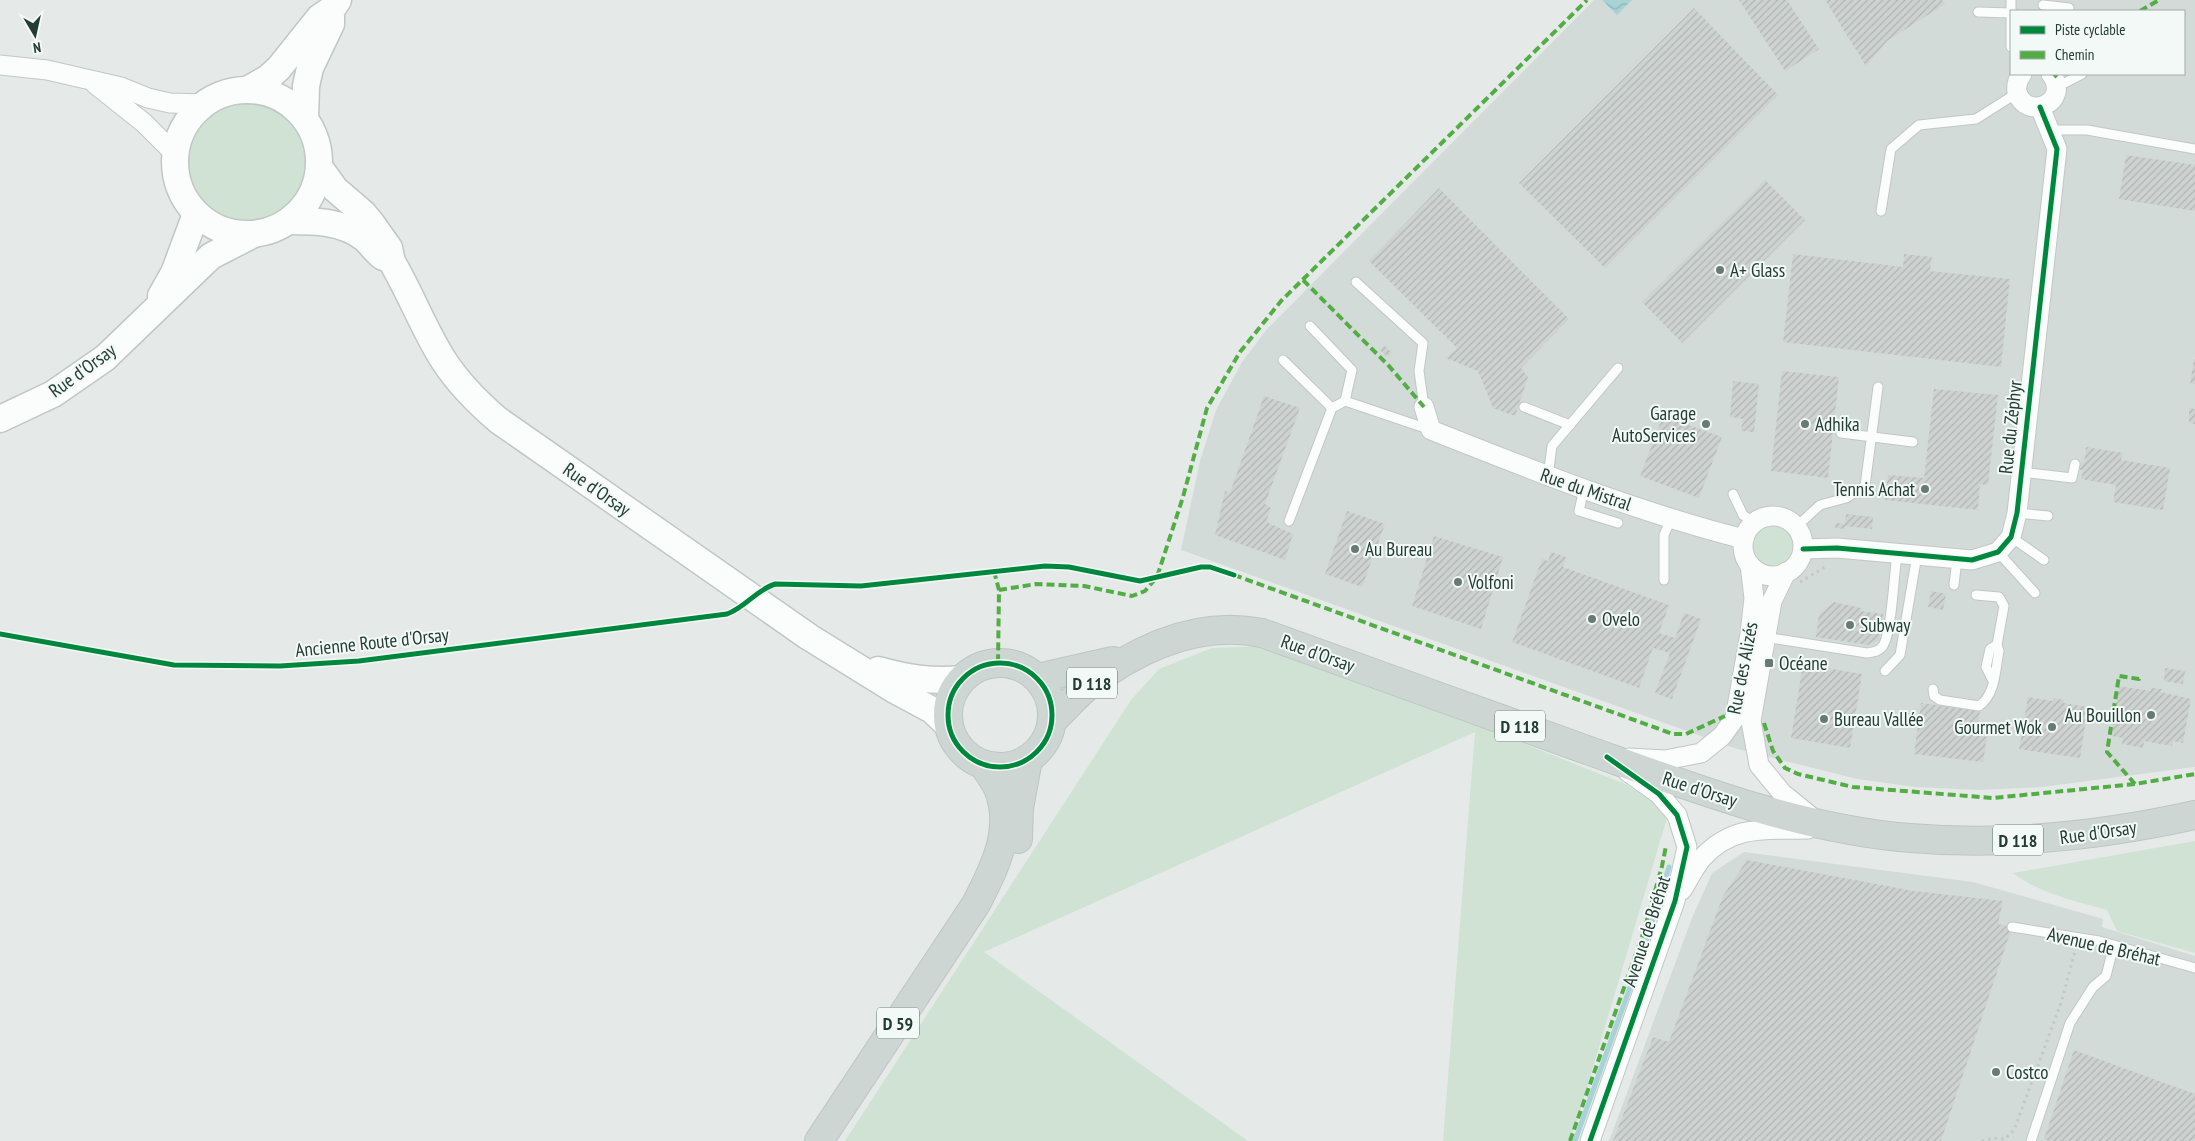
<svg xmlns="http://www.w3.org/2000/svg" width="2195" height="1141" font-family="'PT Sans Narrow',sans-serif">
	<defs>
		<pattern id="water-waves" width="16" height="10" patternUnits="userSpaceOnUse" patternTransform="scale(1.25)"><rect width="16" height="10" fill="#a7d2d6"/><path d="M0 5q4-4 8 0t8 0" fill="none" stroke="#8fb5b8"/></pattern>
		<pattern id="building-hatch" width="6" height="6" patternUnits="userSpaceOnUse" patternTransform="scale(1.25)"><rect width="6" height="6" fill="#ced3d1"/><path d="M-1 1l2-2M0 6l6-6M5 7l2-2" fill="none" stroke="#b1b6b4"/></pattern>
	</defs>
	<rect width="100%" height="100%" fill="#e5eae8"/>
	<g fill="#d3dbd8" fill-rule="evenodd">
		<path d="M1594,0H2195V767L2042,787L1979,790L1915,787L1857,779L1737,749L1181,550L1200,461L1216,410L1242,362L1267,329ZM2011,11H2184V74H2011Z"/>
		<polygon points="1744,852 1973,882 2103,919 2102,927 2195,956 2195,1141 1609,1141 1692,918 1712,873"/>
	</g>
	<g fill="#cfe2d4">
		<circle cx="247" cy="162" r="60"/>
		<circle cx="1773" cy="546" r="21"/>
		<polygon points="1268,646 1382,687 1625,784 1658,805 1667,818 1577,1121 1569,1141 1443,1141 1475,732 984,952 1248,1141 845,1141 1131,700 1159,669 1212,648"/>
		<path d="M2195,841V953L2117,931L2107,910C2075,901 2040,894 2013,873Z"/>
	</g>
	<polygon fill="url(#water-waves)" points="1602,0 1632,0 1617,15"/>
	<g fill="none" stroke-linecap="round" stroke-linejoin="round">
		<polyline stroke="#a7d2d6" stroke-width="5" points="1575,1141 1642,954 1669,867"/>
	</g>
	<g fill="url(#building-hatch)">
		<polygon points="1739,0 1787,0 1819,49 1785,71"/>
		<polygon points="1825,0 1942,0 1945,4 1887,41 1866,66"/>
		<polygon points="1694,8 1778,95 1605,268 1519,183"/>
		<polygon points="2126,155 2195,165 2195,211 2119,199"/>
		<polygon points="1765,180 1805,220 1682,343 1642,302"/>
		<polygon points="1439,188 1569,319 1521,368 1528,377 1515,416 1493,408 1478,371 1446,358 1457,348 1369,261"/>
		<polygon points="1793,254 1903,267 1904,254 1932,257 1930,271 2010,279 2001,367 1783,342"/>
		<polygon points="1384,345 1392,353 1387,357 1380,350"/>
		<polygon points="2194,359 2195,359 2195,384 2190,384"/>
		<polygon points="1782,371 1839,377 1828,478 1771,471"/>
		<polygon points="1733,381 1759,384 1754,432 1741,431 1743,419 1730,417"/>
		<polygon points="1934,389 1998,395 1988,485 1980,484 1978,510 1885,500 1888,475 1924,478"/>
		<polygon points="1264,396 1300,408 1265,504 1271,508 1266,522 1293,534 1285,560 1215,535 1225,491 1230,493"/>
		<polygon points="2189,408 2195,409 2195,424 2189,423"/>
		<polygon points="1663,416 1722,437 1699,498 1640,476"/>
		<polygon points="2086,447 2123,453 2121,460 2170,468 2163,510 2113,502 2116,485 2081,479 2083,470 2080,470 2081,462 2084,463"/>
		<polygon points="1347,511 1385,524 1362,587 1325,574"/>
		<polygon points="1846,514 1873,517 1872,529 1845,526 1845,529 1835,528 1836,523 1845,524"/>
		<polygon points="1434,536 1503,557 1481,629 1412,606"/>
		<polygon points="1551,552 1566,557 1563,567 1669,605 1659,633 1675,638 1684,613 1701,619 1672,699 1655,693 1670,653 1653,648 1639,688 1512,642 1542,559 1548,561"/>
		<polygon points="1931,591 1946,594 1943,610 1928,607"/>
		<polygon points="1834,602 1861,608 1860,611 1883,614 1879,640 1868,645 1816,637 1819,614"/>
		<polygon points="1803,664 1862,674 1850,748 1791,738"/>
		<polygon points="2165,668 2185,671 2183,684 2164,681"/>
		<polygon points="2119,686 2151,691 2151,688 2162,689 2161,692 2191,699 2183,743 2173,741 2172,746 2144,741 2143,748 2122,744 2123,738 2111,736"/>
		<polygon points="2028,697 2053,701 2054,698 2064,700 2063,703 2088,707 2080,758 2019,749"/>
		<polygon points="1921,703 1980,711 1976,735 1987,737 1983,762 1914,754"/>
		<polygon points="1747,860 1914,891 2003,901 1998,924 2012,927 1941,1141 1613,1141 1653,1037 1669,1042 1723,896"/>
		<polygon points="2074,1050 2195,1094 2195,1141 2049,1141 2044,1139"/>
	</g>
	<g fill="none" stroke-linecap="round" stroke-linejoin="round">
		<defs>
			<g id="lane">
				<polyline points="2011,0 2011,11"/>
				<polyline points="2043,5 2069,8"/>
				<polyline points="1978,12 2011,13"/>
				<polyline points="2011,18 2011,47"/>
				<polyline points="2057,87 2082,74"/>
				<polyline points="2049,130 2087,130 2195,149"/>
				<polyline points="1881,211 1891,149 1919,125 1976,119 2017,93"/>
				<polyline points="1356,282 1423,343 1419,371 1424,407"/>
				<polyline points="1310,326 1352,370 1345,401"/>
				<polyline points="1283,360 1332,408"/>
				<polyline points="1524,407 1570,425"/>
				<polyline points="1841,433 1913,442"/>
				<polyline points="2021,472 2072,478 2075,464"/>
				<polyline points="1548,476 1552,446 1618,368"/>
				<polyline points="1584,489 1579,511 1618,523"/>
				<polyline points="1733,494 1743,515 1754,523"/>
				<polyline points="2017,513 2048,516"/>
				<polyline points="1289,521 1332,408 1345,401 1431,430"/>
				<polyline points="1796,527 1820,505 1846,498 1865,486 1878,387"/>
				<polyline points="2011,537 2044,560"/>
				<polyline points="1998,552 2035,593"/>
				<polyline points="1664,580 1664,535 1671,519"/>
				<polyline points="1954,585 1957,559"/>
				<path d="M1764,637L1867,653C1874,652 1881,651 1884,644C1892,629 1894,573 1897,554"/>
				<polyline points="1885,671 1900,655 1917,555"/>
				<polyline points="1993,681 1986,667 1990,649 1997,645"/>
				<path d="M1933,689L1934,696L1940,700L1979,706C1996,694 1995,670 1999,651L1997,645L2004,606L1999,597L1976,595"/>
				<polyline points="2012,927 2099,941 2195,968"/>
				<polyline points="2031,1141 2070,1023 2093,987 2106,976 2114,945"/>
			</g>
			<g id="street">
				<polyline points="0,65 47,70 121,87 148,98 170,103 204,104"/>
				<path d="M2022,74C2018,79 2016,86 2017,92C2026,122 2072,102 2051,74"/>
				<polyline points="95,84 144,123 175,154"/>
				<path d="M1424,407L1431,430C1534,471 1637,512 1744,539"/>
				<circle cx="1773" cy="546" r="30"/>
				<polyline points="1803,549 1837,548 1972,560 1998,552 2011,537 2017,513 2057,149 2040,107"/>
				<polyline points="1786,572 1772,601 1751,721 1759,765 1782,793 1814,819"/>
				<polyline points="1629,758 1665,760 1701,753 1722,736 1735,718 1750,634 1754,598 1750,565"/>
				<path d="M1682,890C1689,879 1695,866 1703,857C1734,824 1767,830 1808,829"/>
				<polyline points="1590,1141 1675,901 1687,847 1677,815 1659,794 1628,772"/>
			</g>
			<g id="secondary">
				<circle cx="247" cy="162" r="72"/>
				<polyline points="247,90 268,78 279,68 319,18 332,9 338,0"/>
				<polyline points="305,119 306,86 310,68 331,24 331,17"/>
				<path d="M320,168L335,189L363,213L372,224L389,248L392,262C411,294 424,330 444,361C459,384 477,402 498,420L809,637L893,689L932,710L948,725"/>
				<path d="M289,221C315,221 342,221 364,238C371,244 376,252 383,257"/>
				<polyline points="161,296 174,273 196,214"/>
				<polyline points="0,419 53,394 105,358 211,256 252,235"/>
				<path d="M878,670C907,678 932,682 961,679"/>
			</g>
			<g id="primary">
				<circle cx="1000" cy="715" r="52"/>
				<polyline points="1038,678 1113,661"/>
				<path d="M1052,721C1064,710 1075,696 1088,686C1138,648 1198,620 1262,633C1370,672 1479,711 1587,750C1691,787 1799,829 1910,838C2006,846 2101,836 2195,815"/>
				<polyline points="1018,839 1019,808 1028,759"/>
				<path d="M819,1141L976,904C994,869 1015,829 998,788C994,780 988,772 984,765"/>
			</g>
		</defs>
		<use href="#lane" stroke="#c2c7c5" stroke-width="11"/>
		<use href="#street" stroke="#c2c7c5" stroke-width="21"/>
		<use href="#secondary" stroke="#c1c7c5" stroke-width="29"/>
		<use href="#primary" stroke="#bdc6c3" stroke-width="30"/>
		<g stroke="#c2cac6" stroke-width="3" stroke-dasharray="2.5 4" stroke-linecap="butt">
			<polyline points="1800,582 1825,567"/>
			<polyline points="1982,1141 1993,1138 2005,1139 2014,1130 2061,1003 2076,948"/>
		</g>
		<use href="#lane" stroke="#fbfcfc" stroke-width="9"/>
		<use href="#street" stroke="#fbfcfc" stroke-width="19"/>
		<use href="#secondary" stroke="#fbfcfc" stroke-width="26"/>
		<use href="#primary" stroke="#ced6d3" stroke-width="28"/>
		<g stroke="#53ad45" stroke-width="4" stroke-dasharray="8 4" stroke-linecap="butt">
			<polyline points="2140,11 2159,0"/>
			<polyline points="2054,77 2057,74"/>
			<polyline points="1303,280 1389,366 1424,407"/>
			<polyline points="994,571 999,590 998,662"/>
			<polyline points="1234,575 1673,734 1686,734 1725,716"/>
			<polyline points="999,590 1036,584 1084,586 1132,596 1145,591 1157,577 1183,497 1207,408 1240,352 1281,301 1587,0"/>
			<polyline points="1764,723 1773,751 1785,768 1798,774 1853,787 1993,798 2135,784 2195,774"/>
			<polyline points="2135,784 2107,752 2119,676 2139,679 2140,675"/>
			<polyline points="1570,1141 1644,931 1662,866 1666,846"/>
		</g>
		<defs>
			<g id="cycleway">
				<polyline points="1803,549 1837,548 1972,560 1998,552 2011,537 2017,513 2057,149 2040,107"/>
				<path d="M0,634L174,665L280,666L359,661L727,614C746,607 756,590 775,584L861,586L1045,566L1069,567L1140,581L1201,567H1210L1234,575"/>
				<circle cx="1000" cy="715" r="52"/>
				<polyline points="1590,1141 1675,901 1687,847 1677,815 1659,794 1607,757"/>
			</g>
		</defs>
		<use href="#cycleway" stroke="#f3f9f6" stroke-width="8"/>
		<use href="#cycleway" stroke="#00873e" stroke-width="5"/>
	</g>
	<g fill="#677a74" stroke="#f3f9f6" stroke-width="2">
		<circle cx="1720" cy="270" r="5"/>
		<circle cx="1706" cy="424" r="5"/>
		<circle cx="1805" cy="424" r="5"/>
		<circle cx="1925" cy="489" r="5"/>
		<circle cx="1355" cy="549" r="5"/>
		<circle cx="1458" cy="582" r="5"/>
		<circle cx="1592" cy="619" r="5"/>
		<circle cx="1850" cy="625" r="5"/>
		<rect x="1764" y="658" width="10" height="10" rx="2.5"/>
		<circle cx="2151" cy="715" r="5"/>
		<circle cx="1824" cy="719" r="5"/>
		<circle cx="2052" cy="727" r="5"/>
		<circle cx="1996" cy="1072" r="5"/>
	</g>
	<g text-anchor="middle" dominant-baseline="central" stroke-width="4" stroke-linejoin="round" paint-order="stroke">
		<g fill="#f3f9f6" stroke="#61756f" stroke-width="1">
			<rect x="1067" y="667.5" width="50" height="31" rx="4"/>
			<rect x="1495" y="710.5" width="50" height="31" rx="4"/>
			<rect x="1993" y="824.5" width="50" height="31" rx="4"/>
			<rect x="877" y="1007.5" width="42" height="31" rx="4"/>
		</g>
		<g font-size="18" font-weight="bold" fill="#233d35">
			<text x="1092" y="683">D 118</text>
			<text x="1520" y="726">D 118</text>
			<text x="2018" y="840">D 118</text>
			<text x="898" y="1023">D 59</text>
		</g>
		<g font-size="19" fill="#233d35" stroke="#f3f9f6" text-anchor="start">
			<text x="1730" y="270">A+ Glass</text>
			<text x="1696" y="413" text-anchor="end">Garage<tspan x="1696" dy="22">AutoServices</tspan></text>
			<text x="1815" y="424">Adhika</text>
			<text x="1915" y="489" text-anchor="end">Tennis Achat</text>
			<text x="1365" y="549">Au Bureau</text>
			<text x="1468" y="582">Volfoni</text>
			<text x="1602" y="619">Ovelo</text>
			<text x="1860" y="625">Subway</text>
			<text x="1779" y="663">Océane</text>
			<text x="2141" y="715" text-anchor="end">Au Bouillon</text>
			<text x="1834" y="719">Bureau Vallée</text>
			<text x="2042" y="727" text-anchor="end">Gourmet Wok</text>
			<text x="2006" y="1072">Costco</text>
		</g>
		<g font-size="19" fill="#233d35" stroke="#f3f9f6">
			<text transform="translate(82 370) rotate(-36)">Rue d'Orsay</text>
			<text transform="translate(2010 427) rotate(-84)">Rue du Zéphyr</text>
			<text transform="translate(597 489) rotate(35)">Rue d'Orsay</text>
			<text transform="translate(1586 489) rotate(19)">Rue du Mistral</text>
			<text transform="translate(372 642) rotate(-6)">Ancienne Route d'Orsay</text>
			<text transform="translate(1318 653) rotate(20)">Rue d'Orsay</text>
			<text transform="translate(1742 668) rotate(-79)">Rue des Alizés</text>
			<text transform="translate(1700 789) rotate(18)">Rue d'Orsay</text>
			<text transform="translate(2098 832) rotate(-8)">Rue d'Orsay</text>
			<text transform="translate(1646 931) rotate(-72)">Avenue de Bréhat</text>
			<text transform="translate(2104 946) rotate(13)">Avenue de Bréhat</text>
		</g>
	</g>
	<rect x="2010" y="10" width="175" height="65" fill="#f3f9f6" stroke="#a0aea9"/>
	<rect x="2020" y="26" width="25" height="8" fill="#00873e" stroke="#a0aea9"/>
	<text x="2055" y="35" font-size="15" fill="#233d35">Piste cyclable</text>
	<rect x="2020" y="51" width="25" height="8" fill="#53ad45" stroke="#a0aea9"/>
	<text x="2055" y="60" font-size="15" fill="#233d35">Chemin</text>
	<g transform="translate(35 35) rotate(171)" stroke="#f3f9f6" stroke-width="4" paint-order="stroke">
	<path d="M0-4L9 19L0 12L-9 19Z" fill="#233d35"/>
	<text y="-8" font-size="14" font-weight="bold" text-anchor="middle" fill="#233d35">N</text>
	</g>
</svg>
